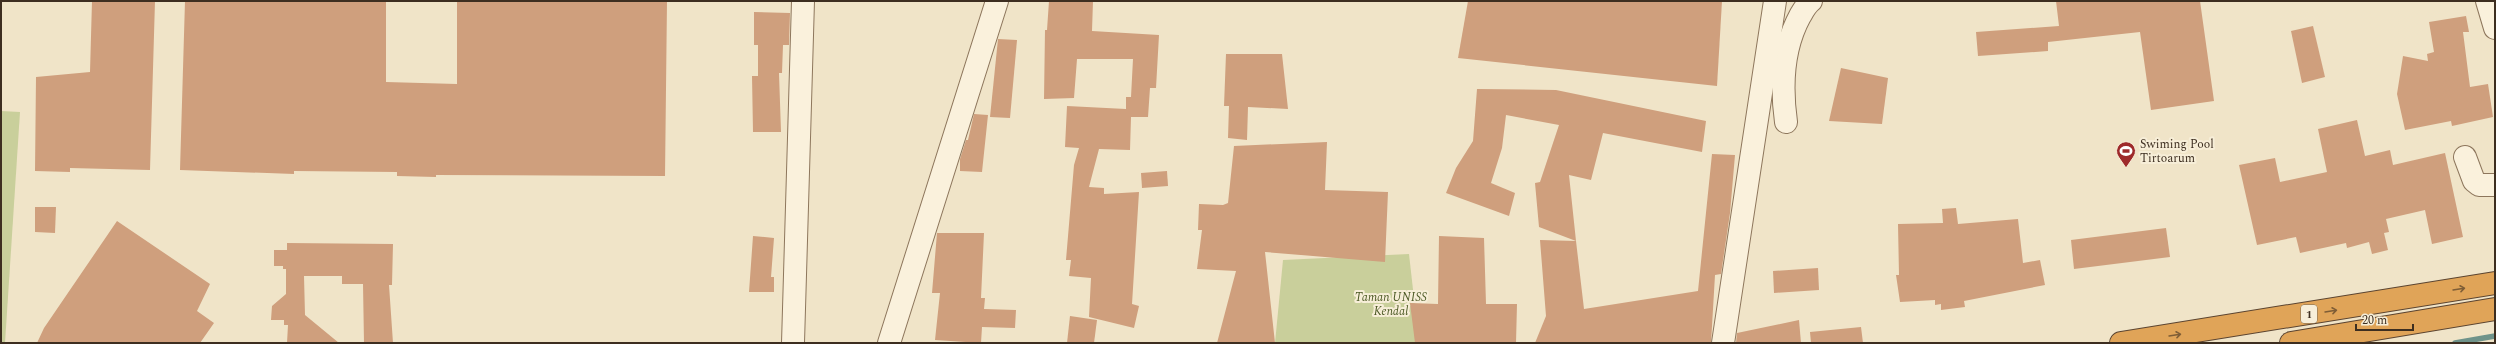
<svg xmlns="http://www.w3.org/2000/svg" width="2496" height="344" font-family="Spectral,serif">
	<rect width="100%" height="100%" fill="#f0e4c8"/>
	<g fill="#c9cf9b">
		<polygon points="1,111 20,112 5,343 1,343"/>
		<polygon points="1409,254 1419,343 1275,343 1283,260"/>
	</g>
	<g fill="none" stroke-linecap="round" stroke-linejoin="round">
		<polyline stroke="#6f938a" stroke-width="5.5" points="2455,343 2495,336"/>
	</g>
	<g fill="#cf9f7d">
		<polygon points="92,1 155,1 150,170 70,168 70,172 35,171 36,77 90,72"/>
		<polygon points="185,1 386,1 386,82 457,84 457,1 667,1 665,176 436,175 436,177 397,176 397,172 294,171 294,174 180,170"/>
		<polygon points="1049,1 1093,1 1092,31 1159,35 1156,88 1150,88 1148,117 1131,117 1130,150 1099,149 1089,187 1104,188 1104,194 1139,192 1132,304 1139,306 1134,328 1089,317 1091,278 1069,276 1071,260 1066,260 1074,165 1079,148 1065,147 1067,106 1126,109 1126,97 1131,97 1133,59 1077,59 1074,98 1044,99 1045,30 1047,30"/>
		<polygon points="1468,1 1722,1 1717,86 1458,58"/>
		<polygon points="2056,1 2200,1 2214,101 2151,110 2140,32 2048,42 2048,51 1978,56 1976,32 2059,26"/>
		<polygon points="754,12 790,13 789,45 783,45 782,73 779,73 781,132 753,132 752,76 758,76 758,45 754,45"/>
		<polygon points="2466,16 2469,32 2463,32 2470,87 2488,84 2493,117 2452,126 2451,121 2405,130 2397,94 2403,56 2428,61 2427,54 2434,52 2429,22"/>
		<polygon points="2313,26 2325,77 2302,83 2291,31"/>
		<polygon points="998,39 1017,40 1010,118 990,117"/>
		<polygon points="1226,54 1282,54 1288,109 1248,107 1247,140 1228,138 1229,106 1224,106"/>
		<polygon points="1841,68 1888,78 1882,124 1829,121"/>
		<polygon points="1477,89 1556,90 1706,121 1702,152 1603,133 1591,180 1569,175 1576,241 1539,227 1535,183 1540,182 1559,125 1506,115 1502,148 1491,183 1515,193 1509,216 1446,193 1456,168 1473,141"/>
		<polygon points="974,114 988,115 982,172 960,171 960,159 966,140 968,140"/>
		<polygon points="2357,120 2365,156 2390,150 2393,165 2445,153 2463,237 2432,244 2425,210 2386,219 2389,232 2384,233 2388,250 2372,254 2369,242 2347,248 2346,243 2300,253 2296,237 2257,245 2239,165 2275,158 2280,182 2327,172 2318,129"/>
		<polygon points="1327,142 1325,190 1388,192 1385,262 1265,252 1275,343 1217,343 1236,271 1197,269 1202,230 1198,230 1199,204 1223,205 1228,203 1234,146"/>
		<polygon points="1712,154 1735,155 1730,213 1721,274 1715,275 1711,343 1535,343 1546,316 1540,240 1576,241 1584,309 1698,291"/>
		<polygon points="1167,171 1168,186 1142,188 1141,173"/>
		<polygon points="35,207 56,207 55,233 35,232"/>
		<polygon points="1956,208 1958,224 2018,219 2023,263 2040,260 2045,285 1964,301 1965,307 1941,310 1941,304 1935,305 1935,300 1900,302 1896,275 1899,275 1898,224 1943,223 1942,209"/>
		<polygon points="117,221 210,284 197,311 214,323 200,343 37,343 44,328"/>
		<polygon points="2166,228 2170,257 2074,269 2071,240"/>
		<polygon points="937,233 984,233 981,298 985,298 984,309 1016,310 1015,328 982,327 981,343 935,340 940,293 932,293"/>
		<polygon points="753,236 774,238 771,277 774,277 774,292 749,292"/>
		<polygon points="1439,236 1484,238 1486,304 1517,304 1516,343 1415,343 1410,303 1438,304"/>
		<polygon points="287,243 393,244 392,285 389,285 393,343 364,343 363,284 342,284 342,276 304,276 305,315 339,343 287,343 288,325 284,325 284,320 271,320 272,306 286,294 286,269 283,269 283,266 274,266 274,250 287,250"/>
		<polygon points="1818,268 1819,290 1774,293 1773,271"/>
		<polygon points="1070,316 1097,320 1094,343 1067,343"/>
		<polygon points="1799,320 1801,343 1736,343 1737,333"/>
		<polygon points="1861,327 1863,343 1811,343 1810,332"/>
	</g>
	<g fill="none" stroke-linecap="round" stroke-linejoin="round">
		<defs>
			<g id="minor">
				<polyline points="2487,1 2495,28"/>
				<path d="M1786,122C1781,86 1782,49 1800,16C1803,11 1806,5 1811,1"/>
				<polyline points="2465,157 2474,181 2479,185 2495,185"/>
				<polyline points="793,343 803,1"/>
				<polyline points="889,343 997,1"/>
				<polyline points="1723,343 1775,1"/>
			</g>
			<g id="highway">
				<polyline points="2121,343 2495,283"/>
				<polyline points="2291,343 2495,309"/>
			</g>
		</defs>
		<use href="#minor" stroke="#8d765c" stroke-width="24"/>
		<use href="#highway" stroke="#5b4430" stroke-width="24"/>
		<use href="#minor" stroke="#faf1dc" stroke-width="22"/>
		<use href="#highway" stroke="#e0a458" stroke-width="22"/>
	</g>
	<defs><path id="oneway-shaft" d="M-6 0H5M1.5-3L5.5 0L1.5 3" fill="none" stroke-width="1.6" stroke-linecap="round" stroke-linejoin="round"/></defs>
	<g stroke="#7e5d36">
		<use href="#oneway-shaft" transform="translate(2459 289) rotate(-9)"/>
		<use href="#oneway-shaft" transform="translate(2331 311) rotate(-9)"/>
		<use href="#oneway-shaft" transform="translate(2175 335) rotate(-9)"/>
	</g>
	<defs>
		<symbol id="stadium-pin" viewBox="-11 -11 22 30"><path d="M0 17L-7.5 6A9.5 9.5 0 1 1 7.5 6Z" fill="#9e2a2b" stroke="#f7eed8"/><path d="M0-5a6.5 5 0 1 0 0 10a6.5 5 0 1 0 0-10ZM-3.5-1.8h7v3.6h-7Z" fill="#fff"/></symbol>
	</defs>
	<g fill-rule="evenodd">
		<use href="#stadium-pin" x="2115" y="140" width="22" height="30"/>
	</g>
	<g text-anchor="middle" dominant-baseline="central" stroke-width="4" stroke-linejoin="round" paint-order="stroke">
		<rect fill="#f7eed8" stroke="#756857" stroke-width="1" x="2301" y="305" width="16" height="18" rx="3"/>
		<g font-size="11" font-weight="bold" fill="#3d2e20">
			<text x="2309" y="314">1</text>
		</g>
		<g font-size="12" fill="#3d2e20" stroke="#f7eed8" text-anchor="start">
			<text x="2140" y="144">Swiming Pool<tspan x="2140" dy="14">Tirtoarum</tspan></text>
		</g>
		<g font-size="12" font-style="italic" fill="#4d5a26" stroke="#f7eed8">
			<text x="1391" y="297">Taman UNISS<tspan x="1391" dy="14">Kendal</tspan></text>
		</g>
	</g>
	<rect width="2496" height="344" fill="none" stroke="#3d2e20" stroke-width="4"/>
	<path d="M2356 324v6h57v-6" fill="none" stroke="#3d2e20" stroke-width="2"/>
	<text x="2362" y="324" font-size="12" fill="#3d2e20" stroke="#f7eed8" stroke-width="3" paint-order="stroke">20 m</text>
</svg>
